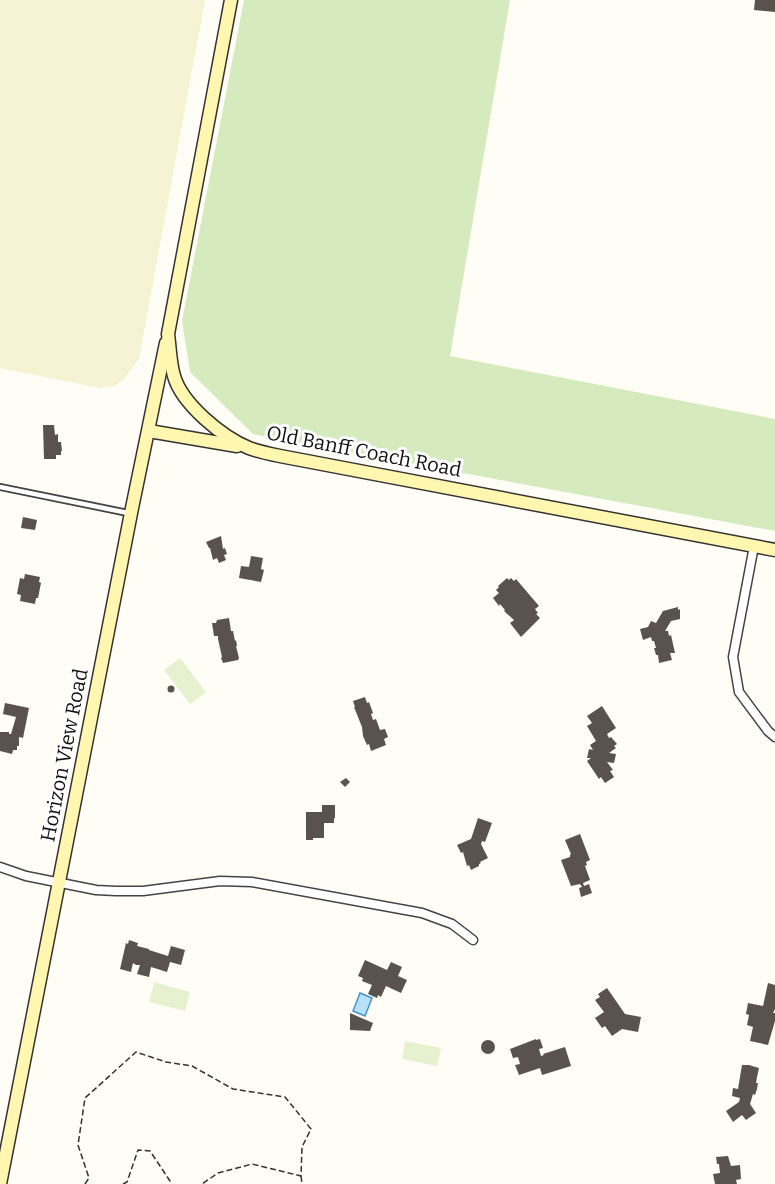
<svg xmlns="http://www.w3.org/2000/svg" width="775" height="1184" font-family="Bitter,serif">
	<rect width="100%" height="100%" fill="#fffdf5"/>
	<polygon fill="#f6f3d4" points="0,0 205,0 139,359 124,379 114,386 100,388 0,368"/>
	<polygon fill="#d5ebbd" points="244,0 510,0 450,356 775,419 775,531 253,434 190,372 182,321"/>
	<g fill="#e6f2cf">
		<polygon points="180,658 206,692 190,704 164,670"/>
		<polygon points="154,982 190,992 185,1011 149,1002"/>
		<polygon points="405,1041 441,1048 437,1066 402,1059"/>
	</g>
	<polygon fill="#b9e0f7" stroke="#3f96cf" stroke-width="1.5" points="360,993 372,998 365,1016 353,1011"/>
	<g fill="#5a524d">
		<polygon points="755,0 775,0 775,12 754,10"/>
		<polygon points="43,425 54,425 55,435 58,434 58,442 61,442 62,451 61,451 61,455 56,455 56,459 44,459"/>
		<polygon points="23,517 37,520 35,530 21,528"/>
		<polygon points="221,536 223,549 225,548 227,554 224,555 226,560 219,563 217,558 213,560 210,548 209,548 206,542"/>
		<polygon points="251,556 263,558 261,569 264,570 261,582 239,578 241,566 249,567"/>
		<polygon points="25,574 40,577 39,582 41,583 38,598 36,598 35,604 20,601 21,595 17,594 20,578 24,579"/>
		<polygon points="507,578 509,580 511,578 514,581 516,579 539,606 535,609 538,613 536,614 540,618 521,637 510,623 514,620 504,611 505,610 500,604 499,606 493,598 499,593 496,590 499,587 498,586"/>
		<polygon points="678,607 678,610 680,609 680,619 671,621 665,631 668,631 669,636 671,635 675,653 670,653 672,660 659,663 658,655 656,655 654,648 656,648 654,641 652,641 651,637 643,640 640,629 648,627 651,621 656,623 663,611"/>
		<polygon points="229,618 231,631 233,631 235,641 236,640 237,646 236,646 239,658 238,660 223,663 221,658 222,657 218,639 218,636 214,636 212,623 216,623 217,620"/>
		<circle cx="171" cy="689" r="3.5"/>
		<polygon points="365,697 367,703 369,702 373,713 371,714 373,720 376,719 380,730 385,729 388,737 384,739 386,745 371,751 369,744 367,745 363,736 362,727 354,707 355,707 353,701"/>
		<polygon points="5,703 29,708 23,738 19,737 19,746 17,746 17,750 13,750 12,754 0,751 0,732 9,732 9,734 11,734 16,717 3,714"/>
		<polygon points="602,706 616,728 607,734 609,738 611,737 617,744 614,746 616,748 609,753 616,754 614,763 607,762 613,770 610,771 614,777 605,783 601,777 599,779 587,761 591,758 587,758 589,749 593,750 590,745 596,741 587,726 592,723 587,716"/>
		<polygon points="346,778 350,782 345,787 340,782"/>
		<polygon points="322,805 335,805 335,818 334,818 334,823 324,823 324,838 313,838 313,840 306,840 306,812 322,812"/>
		<polygon points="478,818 492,823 485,842 482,841 481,844 488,858 480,862 481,863 479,864 479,866 471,870 469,865 467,866 463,852 461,853 457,845 471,839"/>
		<polygon points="580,834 590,860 586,862 587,865 585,866 590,880 583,883 584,886 589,884 592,893 581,897 579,888 582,887 580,884 571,886 561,860 570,857 570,855 571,854 565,840"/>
		<polygon points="129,940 138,943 137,946 149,949 149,950 168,956 171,946 185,950 181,965 170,962 167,972 151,967 149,977 137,974 140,965 136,965 133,963 131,972 120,969 126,943 128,944"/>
		<polygon points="365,960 387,970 391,962 402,967 398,976 407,980 401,993 386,986 381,997 378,995 377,998 368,994 372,985 362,981 363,978 358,976"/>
		<polygon points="768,983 775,985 775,1009 773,1013 775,1013 775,1021 768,1045 750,1041 753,1027 747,1025 749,1015 746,1014 748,1003 763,1006"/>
		<polygon points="607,988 625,1014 641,1017 638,1032 622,1029 612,1036 605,1026 602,1028 595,1018 604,1012 595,1000 600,997 598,994"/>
		<polygon points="350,1013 373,1023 370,1031 350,1030"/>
		<polygon points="536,1039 536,1040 540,1039 543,1048 539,1049 541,1056 544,1055 543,1054 565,1047 571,1066 542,1075 540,1068 519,1075 515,1065 520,1064 518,1057 513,1058 510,1049"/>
		<circle cx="488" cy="1047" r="7"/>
		<polygon points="742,1065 749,1065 759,1068 757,1077 756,1083 758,1083 757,1089 755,1095 753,1094 750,1104 756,1113 746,1120 742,1115 733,1122 726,1111 739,1102 740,1098 732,1096 733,1088 738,1089"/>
		<polygon points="728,1156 731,1166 740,1165 741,1179 736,1180 737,1184 715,1184 713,1174 720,1173 719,1164 717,1164 716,1157"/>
	</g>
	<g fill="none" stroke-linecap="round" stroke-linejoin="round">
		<defs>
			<polyline id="lane" points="0,487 128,513"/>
			<g id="street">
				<polyline points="754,546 733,657 739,692 768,731 775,737"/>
				<polyline points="0,867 26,876 96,890 116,891 143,891 220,881 252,882 422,913 452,924 473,940"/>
			</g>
			<g id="secondary">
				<path d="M231,0L168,334C170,348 170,363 174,376C182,404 222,437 249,448C259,452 270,454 280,456L775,550"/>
				<polyline points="149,431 237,446"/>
				<polyline points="0,1184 131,513 166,343"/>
			</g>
		</defs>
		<use href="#lane" stroke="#444" stroke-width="8"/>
		<use href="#street" stroke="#444" stroke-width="11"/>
		<use href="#secondary" stroke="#333" stroke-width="15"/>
		<g stroke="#333" stroke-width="1.5" stroke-dasharray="6 3" stroke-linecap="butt">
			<polyline points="301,1176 302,1184"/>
			<polyline points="85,1184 89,1178 78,1145 85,1098 136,1052 166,1062 192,1066 233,1089 285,1097 311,1129 302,1147 301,1176 252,1164 218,1173 202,1184"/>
			<polyline points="123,1184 127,1182 138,1150 150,1151 172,1184"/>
		</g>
		<use href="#lane" stroke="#fff" stroke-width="4.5"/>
		<use href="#street" stroke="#fff" stroke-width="8"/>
		<use href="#secondary" stroke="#fff6b0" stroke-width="12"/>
	</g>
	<g text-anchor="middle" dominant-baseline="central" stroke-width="6" stroke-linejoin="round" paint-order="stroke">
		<g font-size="20" fill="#111" stroke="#fff">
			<text transform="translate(364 451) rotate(11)">Old Banff Coach Road</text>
			<text transform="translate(64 755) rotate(-79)">Horizon View Road</text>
		</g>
	</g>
</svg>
